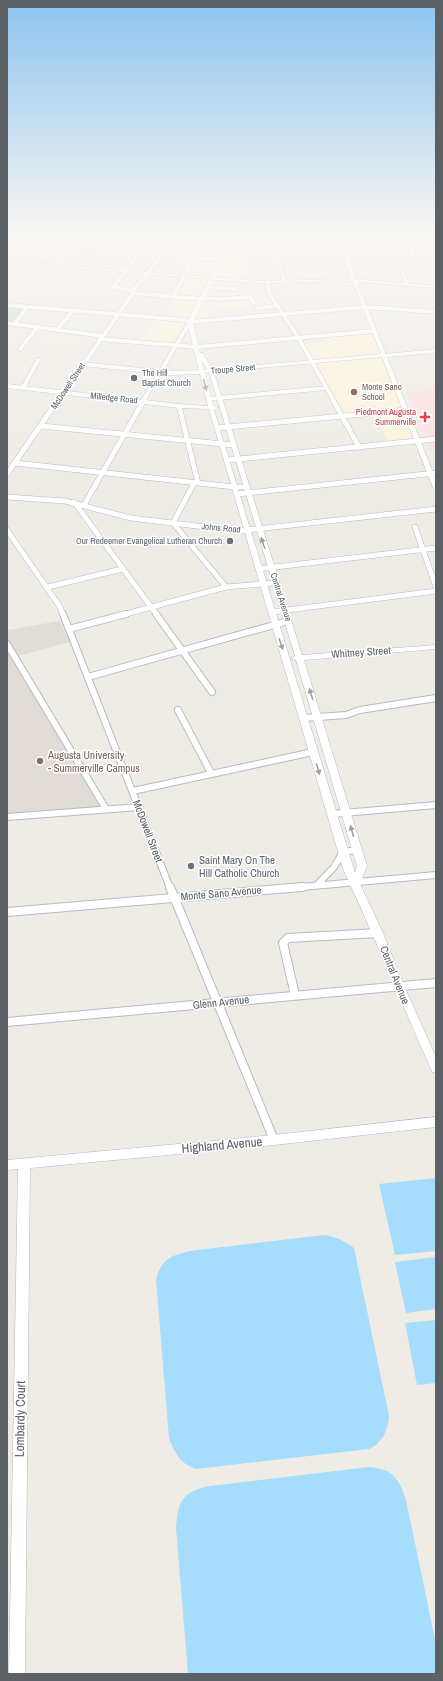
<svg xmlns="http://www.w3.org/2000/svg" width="443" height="1681" font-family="'Archivo Narrow',sans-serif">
	<rect width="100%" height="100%" fill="#efece5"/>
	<g fill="#fdf3db">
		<polygon points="238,234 265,234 270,245 254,245 237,292 269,295 274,304 213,309 211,314 205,313 203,320 187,319 172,344 140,341 154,319 169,320 176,307 169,306 196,250 229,253"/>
		<polygon points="372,333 381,358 414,440 388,442 373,412 343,415 304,344 327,342 324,336"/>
	</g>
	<polygon fill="#e1ddd6" points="60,621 70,642 14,657 101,808 7,815 7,630"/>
	<polygon fill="#fbe2e1" points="436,388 436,450 424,442 406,391"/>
	<polygon fill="#c4e6c2" points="7,306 25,308 12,322 7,322"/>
	<g fill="#a6ddfd">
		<polygon points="436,1178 436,1251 395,1255 379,1184"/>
		<path d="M323,1235C335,1236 344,1241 354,1248L389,1416C388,1430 382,1444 369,1449L196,1469C180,1464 175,1453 169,1438L156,1280C161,1259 170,1256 190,1251Z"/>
		<polygon points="436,1257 436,1309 406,1313 395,1262"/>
		<polygon points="436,1320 436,1383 417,1385 405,1323"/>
		<path d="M369,1467C394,1470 398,1477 406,1500L436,1644V1674H188L176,1528C178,1500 182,1492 210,1486Z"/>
	</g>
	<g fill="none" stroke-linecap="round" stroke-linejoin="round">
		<defs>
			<g id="street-far3">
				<polyline points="269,234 285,282"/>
				<polyline points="404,234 413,255"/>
				<polyline points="430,234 436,236"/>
				<polyline points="149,236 230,242"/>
				<polyline points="7,240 140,250"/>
				<polyline points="139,253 221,260"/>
				<polyline points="58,266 85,234"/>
				<polyline points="403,273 407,284"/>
				<polyline points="268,282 269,293 298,337 334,401"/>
				<polyline points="208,287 236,289"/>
				<polyline points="133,291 162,255"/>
				<polyline points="133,293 201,299"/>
				<polyline points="173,297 203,241"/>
				<polyline points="202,298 222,299 251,297 254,303"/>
				<polyline points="7,305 185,320 190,322 365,307 436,312"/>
				<polyline points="258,308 278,306"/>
				<polyline points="7,323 103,336"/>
				<polyline points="14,324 28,307"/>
				<polyline points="57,330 73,311"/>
				<polyline points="100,339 197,347 374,331"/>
				<polyline points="20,349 37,328"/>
				<polyline points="83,364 169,373 202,372"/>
				<polyline points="23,388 38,360"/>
				<polyline points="209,399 326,388"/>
				<polyline points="58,401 133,293 133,291 113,287 139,253 150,234"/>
				<polyline points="143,401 190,322"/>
			</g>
			<g id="street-far2">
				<polyline points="333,400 359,447"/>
				<polyline points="179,406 198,483"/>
				<polyline points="41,426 233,445"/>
				<polyline points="217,428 405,410"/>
				<polyline points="228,460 436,439"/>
				<polyline points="15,463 235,487 247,487"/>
				<polyline points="7,474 58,400"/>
				<polyline points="194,483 173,523 226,587"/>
				<polyline points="237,494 436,473"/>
				<polyline points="7,497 65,501 131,518 238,531 436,509"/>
				<polyline points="74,502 157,615"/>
				<polyline points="84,505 144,400"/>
				<polyline points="415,527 436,587"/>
				<polyline points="7,530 60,607 63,615"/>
				<polyline points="258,569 436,548"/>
				<polyline points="48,587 122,569"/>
				<polyline points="272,612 436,591"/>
				<polyline points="122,615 226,587 276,583"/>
			</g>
			<g id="street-far1">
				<polyline points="63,614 170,888"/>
				<polyline points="156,614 212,692"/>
				<polyline points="69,629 126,614"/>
				<polyline points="7,644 106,809"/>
				<polyline points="88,677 288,621"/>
				<polyline points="178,710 211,773"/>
				<polyline points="304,718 346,715 360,710 436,698"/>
				<polyline points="133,791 313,752"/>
				<polyline points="332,814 436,805"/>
				<polyline points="7,817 139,807"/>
				<polyline points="317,885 334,867 343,852 358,850"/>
				<polyline points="290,888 436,875"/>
			</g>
			<g id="street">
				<polyline points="170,887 274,1140"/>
				<polyline points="7,912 302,887"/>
				<polyline points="295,995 283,943 288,938 378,933"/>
				<polyline points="7,1022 436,983"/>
			</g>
			<g id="secondary">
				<path d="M233,234H237L215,277L261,281L351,279L336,234H340L356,279L436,286V288L357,282L386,354L436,349V353L387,357L436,480V490L433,488L382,357L214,372L302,655L436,645V649L304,660L367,866L360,884L383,933L404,986L436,1057V1073L432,1072L431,1069C401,1002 374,935 343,869L209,409L179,408L7,388V384L179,404L208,406L187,322L209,279L7,263V261L211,277ZM214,280L261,283L352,281L381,354L212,369L203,353H200L193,322ZM202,361L207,369L204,370ZM205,372H209L295,656L291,658L296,660L357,866L355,873L214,410L219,408L213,406Z"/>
				<polygon points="436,1117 436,1127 274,1145 30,1168 25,1674 9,1674 18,1169 7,1170 7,1160 274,1135"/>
			</g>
		</defs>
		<use href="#street-far3" stroke="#b7babe" stroke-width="5"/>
		<use href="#street-far2" stroke="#b7babe" stroke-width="6"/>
		<use href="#street-far1" stroke="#b7babe" stroke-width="8"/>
		<use href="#street" stroke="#b7babe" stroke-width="10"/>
		<use href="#secondary" stroke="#b6babe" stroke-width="1"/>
		<use href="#street-far3" stroke="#fff" stroke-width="4"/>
		<use href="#street-far2" stroke="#fff" stroke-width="5"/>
		<use href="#street-far1" stroke="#fff" stroke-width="6"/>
		<use href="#street" stroke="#fff" stroke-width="8"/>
		<use href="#secondary" fill="#fff" fill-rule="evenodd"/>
	</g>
	<defs><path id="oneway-solid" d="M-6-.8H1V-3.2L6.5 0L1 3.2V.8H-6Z"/></defs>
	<g fill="#9da0a3">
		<use href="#oneway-solid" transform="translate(205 385) rotate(76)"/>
		<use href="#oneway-solid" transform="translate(263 543) rotate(-108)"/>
		<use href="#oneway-solid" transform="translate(281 644) rotate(71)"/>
		<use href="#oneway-solid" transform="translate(311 694) rotate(-107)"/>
		<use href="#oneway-solid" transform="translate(318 769) rotate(73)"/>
		<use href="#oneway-solid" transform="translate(352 831) rotate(-106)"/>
	</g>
	<linearGradient id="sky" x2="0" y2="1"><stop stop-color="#8dc4f0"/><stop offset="0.5" stop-color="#f8f6f3"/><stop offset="1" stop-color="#f8f6f3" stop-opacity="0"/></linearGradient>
	<rect width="443" height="469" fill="url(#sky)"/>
	<g fill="#6b7280" stroke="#fff" stroke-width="1.5">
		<circle cx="134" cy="378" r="4"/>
		<circle cx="230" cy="541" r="4"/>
		<circle cx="191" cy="866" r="4"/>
	</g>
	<g fill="#8d6e63" stroke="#fff" stroke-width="1.5">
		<circle cx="354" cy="392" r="4"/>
		<circle cx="40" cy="761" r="4"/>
	</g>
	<path fill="#e0444e" stroke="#fff" stroke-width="1.5" d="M423 411h4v4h4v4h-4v4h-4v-4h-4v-4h4z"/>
	<g text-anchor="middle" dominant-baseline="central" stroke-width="3" stroke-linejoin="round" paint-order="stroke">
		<g font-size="9" fill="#5c6165" stroke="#fff">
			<text transform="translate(233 369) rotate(-5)">Troupe Street</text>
			<text transform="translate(68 386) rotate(-56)">McDowell Street</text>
			<text transform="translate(114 398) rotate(6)">Milledge Road</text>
			<text transform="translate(221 528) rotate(5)">Johns Road</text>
			<text transform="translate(281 597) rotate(72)">Central Avenue</text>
		</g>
		<g font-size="9" fill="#5b616d" stroke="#fff" text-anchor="start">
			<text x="142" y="373">The Hill<tspan x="142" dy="10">Baptist Church</tspan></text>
			<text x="222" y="541" text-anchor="end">Our Redeemer Evangelical Lutheran Church</text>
		</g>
		<g font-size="9" fill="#785e54" stroke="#fff" text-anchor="start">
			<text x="362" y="387">Monte Sano<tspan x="362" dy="10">School</tspan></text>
		</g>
		<g font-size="9" fill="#be3a42" stroke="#fff" text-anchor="end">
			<text x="416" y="412">Piedmont Augusta<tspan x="416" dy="10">Summerville</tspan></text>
		</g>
		<g font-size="11" fill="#5c6165" stroke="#fff">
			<text transform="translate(361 652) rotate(-4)">Whitney Street</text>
			<text transform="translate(148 831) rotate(69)">McDowell Street</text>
			<text transform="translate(221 893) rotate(-5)">Monte Sano Avenue</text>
			<text transform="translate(395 975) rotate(68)">Central Avenue</text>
			<text transform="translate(221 1002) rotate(-6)">Glenn Avenue</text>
		</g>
		<g font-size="11" fill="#785e54" stroke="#fff" text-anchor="start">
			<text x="48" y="755">Augusta University<tspan x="48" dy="13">- Summerville Campus</tspan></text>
		</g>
		<g font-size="11" fill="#5b616d" stroke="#fff" text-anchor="start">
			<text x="199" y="860">Saint Mary On The<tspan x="199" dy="13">Hill Catholic Church</tspan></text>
		</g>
		<g font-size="13" fill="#5c6165" stroke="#fff">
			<text transform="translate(222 1145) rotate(-5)">Highland Avenue</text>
			<text transform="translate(20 1419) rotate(-89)">Lombardy Court</text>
		</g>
	</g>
	<rect width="443" height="1681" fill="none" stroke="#5c6165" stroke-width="16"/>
</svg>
